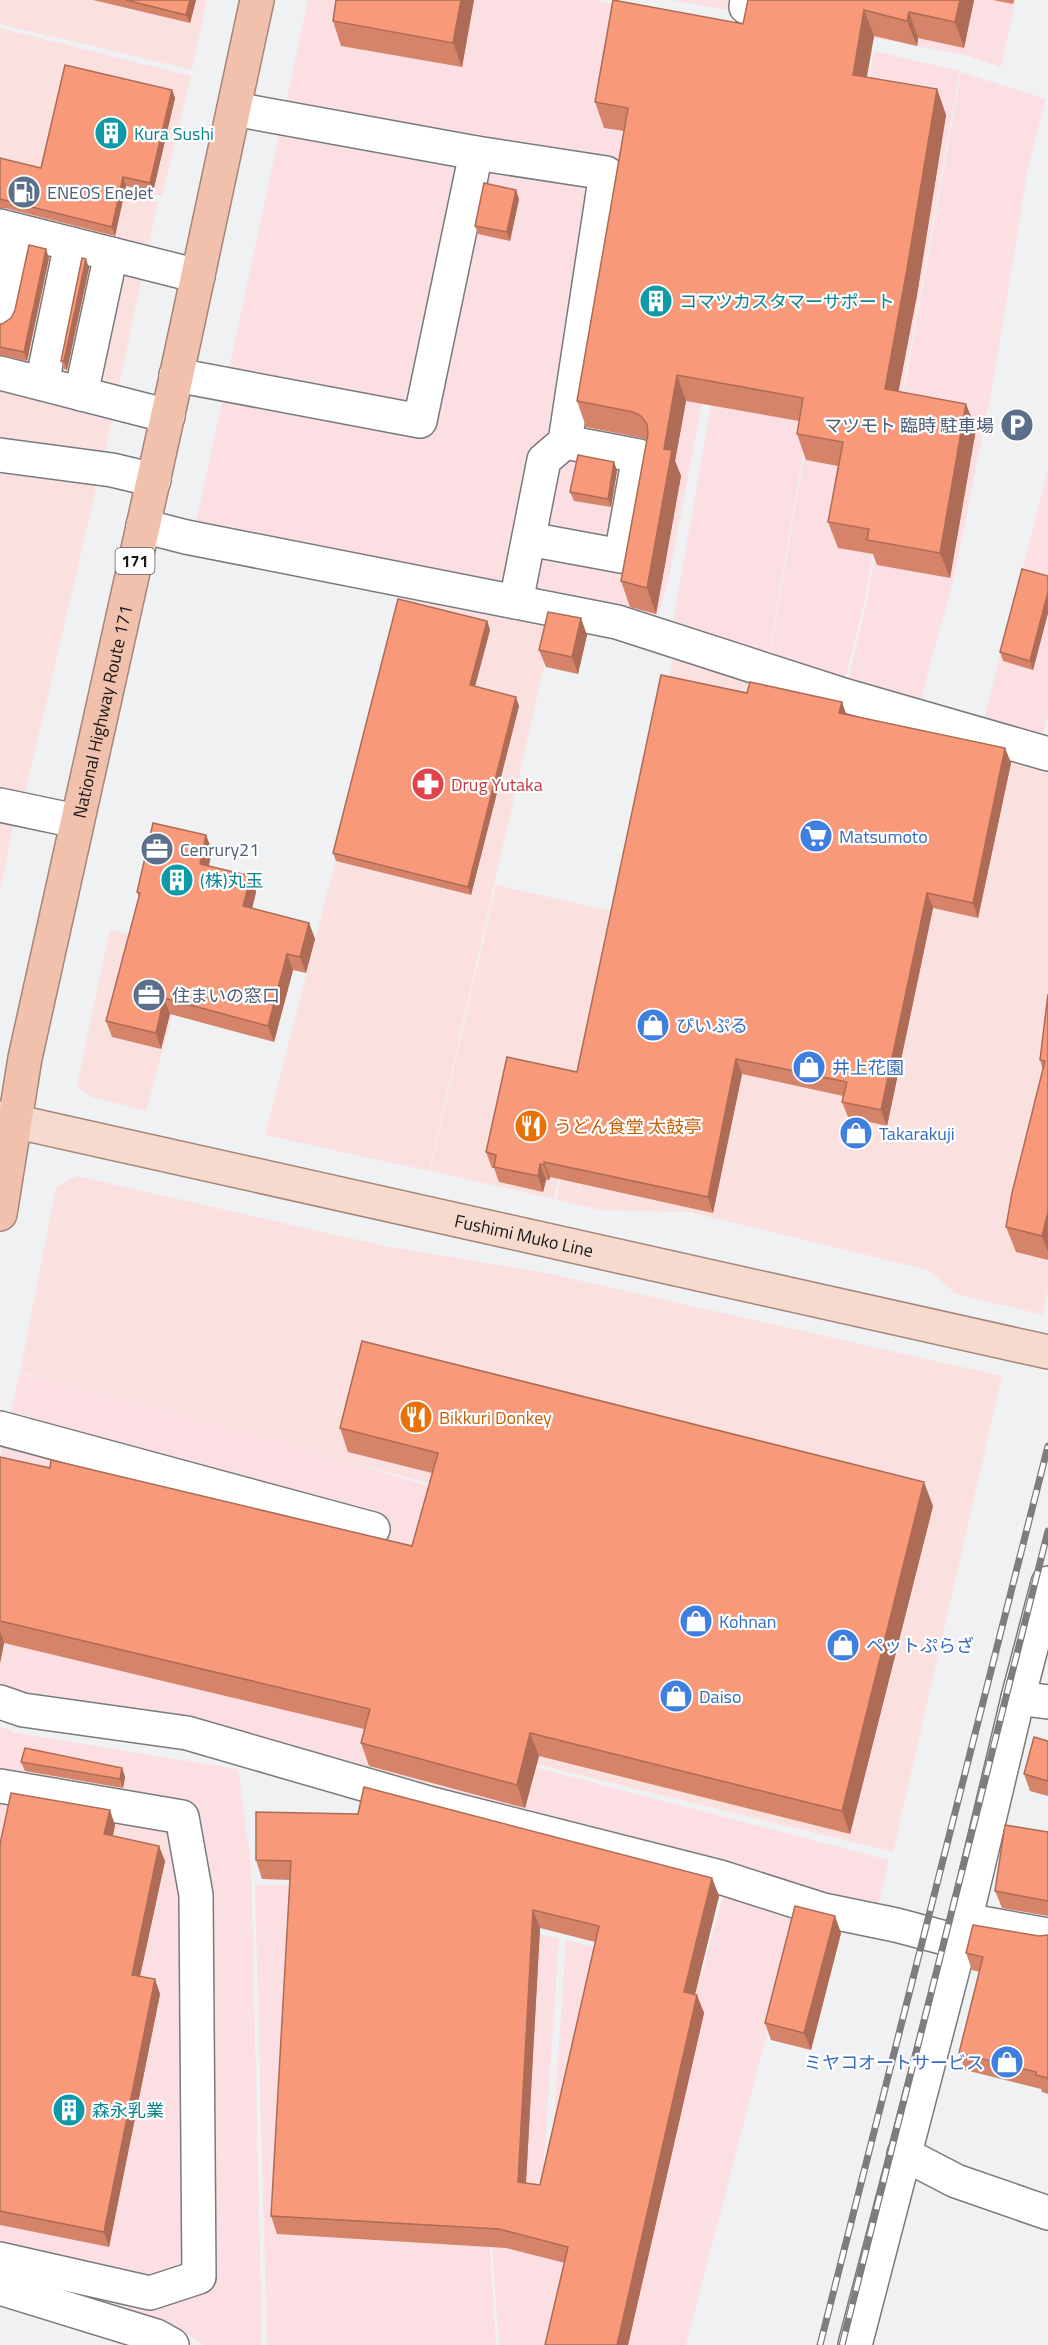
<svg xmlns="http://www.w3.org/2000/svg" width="1048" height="2345" font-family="'Titillium Web','Noto Sans JP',sans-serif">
	<rect width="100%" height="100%" fill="#eff1f3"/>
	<g fill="#fbe0e0">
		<polygon points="0,0 207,0 192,70 0,24"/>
		<polygon points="0,28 191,76 162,196 0,157"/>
		<polygon points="0,162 158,201 105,452 92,458 0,446"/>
		<polygon points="0,469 81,482 92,485 96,489 23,802 0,798"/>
		<polygon points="404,595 554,622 429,1171 265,1135"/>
		<polygon points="674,655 1048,767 1048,1290 1042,1315 1004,1305 1007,1286 1003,1306 956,1294 928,1270 689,1212 601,1210 556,1200"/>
		<polygon points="0,823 13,826 0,892"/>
		<polygon points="496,885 616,912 554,1199 430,1171"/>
		<polygon points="110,930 191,947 146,1111 89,1096 77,1085"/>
		<polygon points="77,1176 385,1246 542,1272 1002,1376 893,1852 442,1741 497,1502 20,1372 56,1187"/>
	</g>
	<g fill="#fbdfe2">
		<polygon points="308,0 596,0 771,40 668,582 657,619 196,523"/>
		<polygon points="671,0 731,0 729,10"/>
		<polygon points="864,0 1016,0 1001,67 961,54 856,35"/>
		<polygon points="776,34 872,51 769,654 673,622"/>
		<polygon points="874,51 960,71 878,528 864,604 845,679 770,654"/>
		<polygon points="961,72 1046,99 1028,168 993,383 954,578 920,701 848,680 866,605"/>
		<polygon points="1048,469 1048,715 1043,736 984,719"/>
		<polygon points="20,1373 234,1428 493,1505 481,1578 426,1791 0,1691 0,1457"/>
		<polygon points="0,1726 16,1733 238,1769 251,1866 262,2345 205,2345 168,2323 80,2291 0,2273"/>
		<polygon points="442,1743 889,1860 876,1916 429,1798"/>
		<polygon points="255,1885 346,1886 559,1939 541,2204 490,2247 496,2345 267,2345"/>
		<polygon points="725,1889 800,1907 686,2345 499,2345 492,2246 548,2209 566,1940 702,1973"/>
	</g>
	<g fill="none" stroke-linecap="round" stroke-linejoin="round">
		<defs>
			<g id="minor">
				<polyline points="746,7 747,0"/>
				<polyline points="476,153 606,173 565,442 544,460 516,602"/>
				<polyline points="0,226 198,276"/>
				<polyline points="0,315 18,231"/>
				<polyline points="0,373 168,416"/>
				<polyline points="176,375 420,421 476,153 234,109"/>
				<polyline points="42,383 71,244"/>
				<polyline points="81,394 111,254"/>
				<polyline points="0,455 112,470 154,480"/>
				<polyline points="143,526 186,537 617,622 840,694 1048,754"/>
				<polyline points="529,539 621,556 639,456 565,442"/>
				<polyline points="0,805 76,821"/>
				<polyline points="0,1428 373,1529"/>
				<polyline points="1018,1698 1048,1702"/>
				<polyline points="0,1702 23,1710 187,1733 432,1804 720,1877 823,1910 896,1925 960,1942"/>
				<polyline points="0,1786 182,1817 196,1895 199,2277 150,2293 0,2259"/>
				<polyline points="965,1920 1048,1935"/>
				<polyline points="904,2154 956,2181 1048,2213"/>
				<polyline points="0,2288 156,2336 172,2345"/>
				<polyline points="855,2345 960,1942 1018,1698 1048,1583"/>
			</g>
			<g id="major">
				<path id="s1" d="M0,1118L1048,1352"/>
			</g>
			<g id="highway">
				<path id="s2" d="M0,1214L25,1058L174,387L257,0"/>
			</g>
		</defs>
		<use href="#minor" stroke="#797a7c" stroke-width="36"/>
		<use href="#major" stroke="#a58578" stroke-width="36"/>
		<use href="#highway" stroke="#a58578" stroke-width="36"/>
		<use href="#minor" stroke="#fff" stroke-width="33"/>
		<use href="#major" stroke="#f7dace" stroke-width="33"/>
		<use href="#highway" stroke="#f2c1ad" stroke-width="33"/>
		<defs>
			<g id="rail">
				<polyline points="820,2345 1048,1446"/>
				<polyline points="842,2345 1048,1531"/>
			</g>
		</defs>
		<use href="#rail" stroke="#7c7d7e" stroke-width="7"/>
		<use href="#rail" stroke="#fefeff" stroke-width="4.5" stroke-dasharray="14" stroke-linecap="butt"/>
	</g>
	<g fill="#d58469" fill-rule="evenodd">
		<polygon points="93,0 196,0 190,23"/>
		<polygon points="336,0 474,0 462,67 341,46 333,21"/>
		<polygon points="748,0 974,0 964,48 918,38 917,46 874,36 867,77 937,89 946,115 917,295 898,392 976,429 950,578 877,565 873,554 838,548 828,522 838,466 806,460 797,434 799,421 686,401 675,461 681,476 656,614 630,607 621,581 647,440 642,438 586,427 577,401 624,131 604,128 595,102 743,24"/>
		<polygon points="993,0 1014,0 1013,4"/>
		<polygon points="172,90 175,98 153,192 126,186 115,236 5,208 0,208 0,158 41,168"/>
		<polygon points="519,199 510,241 478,234 475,226"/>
		<polygon points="49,258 27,361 0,355 0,324 2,324 11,318"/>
		<polygon points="89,268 67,370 64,369 61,361"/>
		<polygon points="614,462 617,471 611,507 574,501 570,492"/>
		<polygon points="1048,576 1048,613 1033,670 1003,661 1000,652"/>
		<polygon points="487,621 490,630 475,686 519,706 471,895 336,861 333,853"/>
		<polygon points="587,635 578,674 546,667 539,650"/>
		<polygon points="747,693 842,702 846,714 1005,748 1011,763 978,918 933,908 887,1126 848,1117 842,1102 843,1096 742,1074 713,1213 550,1177 549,1180 546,1180 543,1192 499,1182 494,1168 492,1168 486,1152 577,1072"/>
		<polygon points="206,835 212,851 209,866 251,876 256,892 252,908 309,923 315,939 306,973 293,970 274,1042 170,1014 161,1049 112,1037 106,1021 139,898 137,892"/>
		<polygon points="1048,994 1048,1260 1016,1252 1006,1227 1043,1070 1040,1060"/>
		<polygon points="340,1428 933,1506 850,1834 539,1756 525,1808 369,1766 361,1743 364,1729 4,1643 0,1663 0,1457 412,1546 432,1473 348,1452"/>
		<polygon points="1048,1741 1048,1796 1030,1791 1024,1774"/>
		<polygon points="21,1762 122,1768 125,1777 123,1788 25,1771"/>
		<path d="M256,1812L712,1878L719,1896L695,1994L704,2013L628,2345H545L565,2263L506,2248L277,2234L271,2216L290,1880L262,1879L256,1860ZM540,1928L595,1942L540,2185L526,2183Z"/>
		<polygon points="115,1825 113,1836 165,1861 140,1976 160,1994 109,2247 0,2225 0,1844"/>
		<polygon points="1048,1832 1048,1916 1002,1908 995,1891"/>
		<polygon points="841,1933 811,2050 771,2040 765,2023"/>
		<polygon points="1048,1935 1048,2094 1042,2092 1041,2089 965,2070 959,2053 980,1972 972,1970 966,1953 1039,1936"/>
	</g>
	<g fill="#ae6b55">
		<polygon points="190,0 196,0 190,23 186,15"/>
		<polygon points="461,0 474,0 462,67 453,43"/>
		<polygon points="960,0 974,0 964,48 955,22"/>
		<polygon points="864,10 874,36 862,100 853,75"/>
		<polygon points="909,12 918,38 917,46 907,21"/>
		<polygon points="937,89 946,115 917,295 894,415 885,389"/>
		<polygon points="172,90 175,98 153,192 150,183"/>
		<polygon points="123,177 126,186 115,236 112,227"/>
		<polygon points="516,190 519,199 510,241 507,232"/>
		<polygon points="46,249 49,258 27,361 24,352"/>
		<polygon points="86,259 89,268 67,370 64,361"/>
		<polygon points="677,375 686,401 675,461 681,476 656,614 647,588 664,449"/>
		<polygon points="966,404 976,429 950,578 940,553"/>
		<polygon points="614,462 617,471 611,507 608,499"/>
		<polygon points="1048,592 1048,613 1033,670 1030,661"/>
		<polygon points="581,618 587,635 578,674 572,657"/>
		<polygon points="487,621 490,630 473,694 470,685"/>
		<polygon points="516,697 519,706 471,895 468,887"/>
		<polygon points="842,702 847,717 839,713"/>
		<polygon points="1005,748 1011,763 978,918 973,903"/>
		<polygon points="206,835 212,851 205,880 200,864"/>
		<polygon points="251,876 256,892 249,922 243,906"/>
		<polygon points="927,893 933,908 887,1126 881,1110"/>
		<polygon points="309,923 315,939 306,973 300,957"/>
		<polygon points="287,954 293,970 274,1042 268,1026"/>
		<polygon points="164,998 170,1014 161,1049 156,1033"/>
		<polygon points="736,1059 742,1074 713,1213 708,1197"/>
		<polygon points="544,1162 550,1177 549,1180 544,1165"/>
		<polygon points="540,1164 546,1180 543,1192 538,1176"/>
		<polygon points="1048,1212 1048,1252 1042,1236"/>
		<polygon points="924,1482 933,1506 850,1834 842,1811"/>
		<polygon points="0,1631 4,1643 0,1663"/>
		<polygon points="530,1733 539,1756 525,1808 517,1785"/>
		<polygon points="122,1768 125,1777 123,1788 120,1779"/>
		<polygon points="110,1810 115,1825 110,1849 104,1834"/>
		<polygon points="159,1846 165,1861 137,1990 132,1975"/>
		<polygon points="712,1878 719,1896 691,2011 684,1992"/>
		<polygon points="533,1910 540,1928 525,2200 518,2182"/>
		<polygon points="835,1916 841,1933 811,2050 804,2033"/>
		<polygon points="155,1979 160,1994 109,2247 104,2232"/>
		<polygon points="697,1995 704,2013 628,2345 617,2345"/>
	</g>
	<g fill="#f8997a" stroke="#ae6b55" stroke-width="1.5" fill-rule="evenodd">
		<polygon points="126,0 190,0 186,15"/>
		<polygon points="336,0 461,0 453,43 333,21"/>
		<polygon points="613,0 743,24 748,0 960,0 955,22 909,12 907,21 864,10 853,75 937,89 907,269 885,389 966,404 940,553 867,540 869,529 828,522 843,442 797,434 803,398 677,375 664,449 672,450 647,588 621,581 648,434 647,424 641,416 633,412 577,401 628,108 595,102"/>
		<polygon points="65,65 172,90 150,183 123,177 112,227 0,199 0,158 41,168"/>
		<polygon points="484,183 516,190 507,232 475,226"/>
		<polygon points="29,245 46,249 24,352 0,347 0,324 2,324 11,318 15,310"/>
		<polygon points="82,258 86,259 64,361 61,361"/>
		<polygon points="578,455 614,462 608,499 570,492"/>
		<polygon points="1022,569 1048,576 1048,592 1030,661 1000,652"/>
		<polygon points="398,599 487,621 470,685 516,697 468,887 333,853"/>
		<polygon points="548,612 581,618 572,657 539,650"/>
		<polygon points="661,675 747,693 750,682 842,702 839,713 1005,748 973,903 927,893 881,1110 842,1102 847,1082 736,1059 708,1197 544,1162 544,1165 540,1164 538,1176 494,1167 496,1155 486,1152 507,1057 577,1072"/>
		<polygon points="153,823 206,835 200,864 251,876 243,906 309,923 300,957 287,954 268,1026 164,998 156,1033 106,1021 140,893 137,892"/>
		<polygon points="1048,994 1048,1212 1042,1236 1006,1227 1012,1193 1045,1061 1040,1060"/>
		<polygon points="362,1341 924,1482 842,1811 530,1733 517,1785 361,1743 370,1709 0,1621 0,1457 50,1468 51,1460 412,1546 438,1453 340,1428"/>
		<polygon points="1034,1737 1048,1741 1048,1781 1024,1774"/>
		<polygon points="25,1748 122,1768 120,1779 21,1762"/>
		<path d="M364,1787L712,1878L684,1992L697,1995L617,2345H545L568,2247L499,2229L271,2216L291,1861L256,1860V1812L358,1814ZM533,1910L599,1926L540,2185L518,2182Z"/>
		<polygon points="11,1793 110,1810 104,1834 159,1846 132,1975 155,1979 104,2232 0,2211 0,1844"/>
		<polygon points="1005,1825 1048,1832 1048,1901 995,1891"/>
		<polygon points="795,1906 835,1916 804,2033 765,2023"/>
		<polygon points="973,1925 1039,1936 1048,1935 1048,2078 1036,2075 1036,2072 959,2053 983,1957 966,1953"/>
	</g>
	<defs>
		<symbol id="building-disc" viewBox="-11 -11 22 22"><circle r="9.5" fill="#0f9aa8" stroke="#fefeff"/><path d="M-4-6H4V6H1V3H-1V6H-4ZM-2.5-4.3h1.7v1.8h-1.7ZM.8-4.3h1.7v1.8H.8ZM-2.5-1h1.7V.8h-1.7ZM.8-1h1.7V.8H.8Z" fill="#fff"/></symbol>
		<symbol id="fuel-disc" viewBox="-11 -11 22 22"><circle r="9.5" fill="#5c6f8a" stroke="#fefeff"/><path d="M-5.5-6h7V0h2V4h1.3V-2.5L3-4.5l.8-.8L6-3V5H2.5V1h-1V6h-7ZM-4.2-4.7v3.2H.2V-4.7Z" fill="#fff"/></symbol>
		<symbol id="parking-disc" viewBox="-11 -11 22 22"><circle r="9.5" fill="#5c6f8a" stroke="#fefeff"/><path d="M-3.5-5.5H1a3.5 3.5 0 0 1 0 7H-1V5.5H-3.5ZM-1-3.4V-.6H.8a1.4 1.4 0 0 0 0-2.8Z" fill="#fff"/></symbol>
		<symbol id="pharmacy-disc" viewBox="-11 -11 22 22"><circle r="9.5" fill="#e0444e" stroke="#fefeff"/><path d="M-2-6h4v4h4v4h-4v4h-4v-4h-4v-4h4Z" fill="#fff"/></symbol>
		<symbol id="supermarket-disc" viewBox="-11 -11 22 22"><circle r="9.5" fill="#3f7fe0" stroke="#fefeff"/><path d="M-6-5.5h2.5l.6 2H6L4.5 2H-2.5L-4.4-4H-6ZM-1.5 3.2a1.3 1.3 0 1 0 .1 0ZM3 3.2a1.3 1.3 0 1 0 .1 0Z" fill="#fff"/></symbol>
		<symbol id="office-disc" viewBox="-11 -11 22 22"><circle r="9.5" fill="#5c6f8a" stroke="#fefeff"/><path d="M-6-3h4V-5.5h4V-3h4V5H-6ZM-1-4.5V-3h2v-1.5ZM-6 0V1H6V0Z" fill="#fff"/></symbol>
		<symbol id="shop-disc" viewBox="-11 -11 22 22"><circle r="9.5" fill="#3f7fe0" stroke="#fefeff"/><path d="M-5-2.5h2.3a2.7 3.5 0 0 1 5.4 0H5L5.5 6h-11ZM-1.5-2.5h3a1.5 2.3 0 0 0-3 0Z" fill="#fff"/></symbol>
		<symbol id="restaurant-disc" viewBox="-11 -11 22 22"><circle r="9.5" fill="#e8710a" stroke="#fefeff"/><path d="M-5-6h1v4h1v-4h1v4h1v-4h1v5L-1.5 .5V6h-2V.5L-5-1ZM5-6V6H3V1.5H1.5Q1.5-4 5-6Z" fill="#fff"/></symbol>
	</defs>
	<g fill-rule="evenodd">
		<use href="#building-disc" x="92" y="114" width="38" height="38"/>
		<use href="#fuel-disc" x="5" y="173" width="38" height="38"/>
		<use href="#building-disc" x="637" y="282" width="38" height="38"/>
		<use href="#parking-disc" x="998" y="406" width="38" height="38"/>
		<use href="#pharmacy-disc" x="409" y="765" width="38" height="38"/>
		<use href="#supermarket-disc" x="797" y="817" width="38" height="38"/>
		<use href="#office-disc" x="138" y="830" width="38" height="38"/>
		<use href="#building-disc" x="158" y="861" width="38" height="38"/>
		<use href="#office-disc" x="130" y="976" width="38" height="38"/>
		<use href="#shop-disc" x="634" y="1006" width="38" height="38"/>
		<use href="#shop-disc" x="790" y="1048" width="38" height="38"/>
		<use href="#restaurant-disc" x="512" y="1107" width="38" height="38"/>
		<use href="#shop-disc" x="837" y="1114" width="38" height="38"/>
		<use href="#restaurant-disc" x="397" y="1398" width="38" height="38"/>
		<use href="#shop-disc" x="677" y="1602" width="38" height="38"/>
		<use href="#shop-disc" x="824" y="1626" width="38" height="38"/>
		<use href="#shop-disc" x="657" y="1677" width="38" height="38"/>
		<use href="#shop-disc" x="988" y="2043" width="38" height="38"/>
		<use href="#building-disc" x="50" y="2091" width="38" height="38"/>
	</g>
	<g text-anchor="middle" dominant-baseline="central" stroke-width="4.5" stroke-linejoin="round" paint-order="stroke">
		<rect fill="#fefeff" stroke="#5b5c5c" stroke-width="1.5" x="115.5" y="548" width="39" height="26" rx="4.5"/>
		<g font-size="16" font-weight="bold" fill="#151616">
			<text x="135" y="561">171</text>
		</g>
		<g font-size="18" fill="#0d838f" stroke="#fefeff" text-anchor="start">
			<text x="134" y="133">Kura Sushi</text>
			<text x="679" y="301">コマツカスタマーサポート</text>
			<text x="200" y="880">(株)丸玉</text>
			<text x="92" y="2110">森永乳業</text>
		</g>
		<g font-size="18" fill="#4e5e75" stroke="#fefeff" text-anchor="start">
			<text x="47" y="192">ENEOS EneJet</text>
			<text x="994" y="425" text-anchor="end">マツモト 臨時 駐車場</text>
			<text x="180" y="849">Cenrury21</text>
			<text x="172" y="995">住まいの窓口</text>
		</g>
		<g font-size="18" fill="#151616" stroke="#fefeff">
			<text stroke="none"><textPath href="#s2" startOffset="513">National Highway Route 171</textPath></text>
			<text stroke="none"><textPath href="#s1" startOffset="537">Fushimi Muko Line</textPath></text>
		</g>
		<g font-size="18" fill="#be3a42" stroke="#fefeff" text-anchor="start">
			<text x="451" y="784">Drug Yutaka</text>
		</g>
		<g font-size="18" fill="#366cbe" stroke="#fefeff" text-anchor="start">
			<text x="839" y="836">Matsumoto</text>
			<text x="676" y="1025">ぴいぷる</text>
			<text x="832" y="1067">井上花園</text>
			<text x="879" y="1133">Takarakuji</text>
			<text x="719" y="1621">Kohnan</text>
			<text x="866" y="1645">ペットぷらざ</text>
			<text x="699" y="1696">Daiso</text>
			<text x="984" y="2062" text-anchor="end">ミヤコオートサービス</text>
		</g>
		<g font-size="18" fill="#c56008" stroke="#fefeff" text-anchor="start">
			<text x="554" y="1126">うどん食堂 太鼓亭</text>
			<text x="439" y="1417">Bikkuri Donkey</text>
		</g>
	</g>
</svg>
